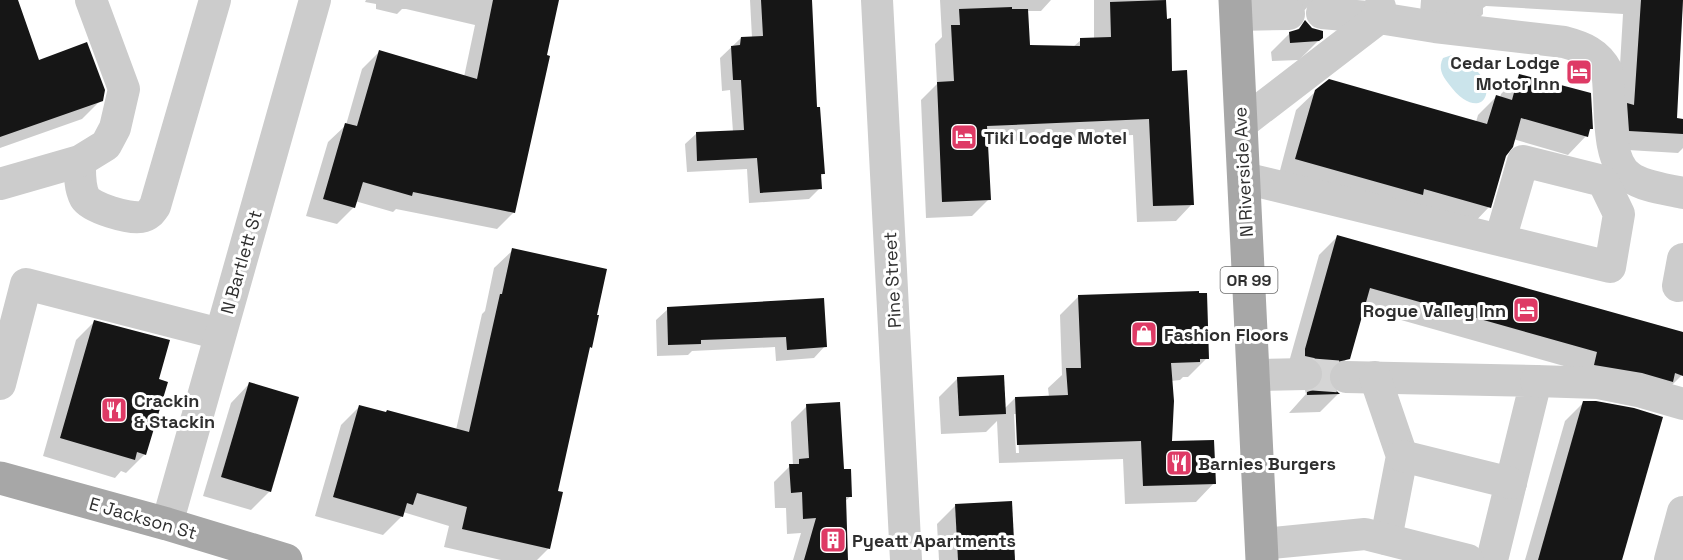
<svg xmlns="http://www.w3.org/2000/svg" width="1683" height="560" font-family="'Space Grotesk',sans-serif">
	<rect width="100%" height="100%" fill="#fff"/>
	<path fill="#cbe4eb" d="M1452,55C1511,78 1484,133 1448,83C1442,75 1438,68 1443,58Z"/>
	<g fill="#0003" fill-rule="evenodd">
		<polygon points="0,0 17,0 38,62 101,100 82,119 0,148"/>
		<polygon points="366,0 557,0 514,212 497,229 396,209 393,212 355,201 354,207 337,224 306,216 328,142 346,125 362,69 379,52 464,77 475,25 406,9 402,9 397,14 376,9 376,4 365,2"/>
		<polygon points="750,0 811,0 816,109 823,174 819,178 820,188 809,199 749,203 747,169 687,172 685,144 697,133 733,132 730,90 722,91 720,58 741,38 752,38"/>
		<polygon points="940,0 1051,0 1041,11 1027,11 1028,46 1073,47 1081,40 1094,39 1094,0 1165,0 1170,72 1192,204 1176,221 1137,222 1133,135 987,142 989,199 972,216 926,218 921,100 937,84 935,44 942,37"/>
		<polygon points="1269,0 1314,0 1301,14"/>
		<polygon points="1421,0 1683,0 1675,119 1683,121 1683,148 1678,153 1611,149 1617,116 1623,14 1486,6 1483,8 1483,14 1465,33 1419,27"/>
		<polygon points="1305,22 1321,38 1299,60 1272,61 1271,52 1290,33 1296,31"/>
		<polygon points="1520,75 1591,128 1586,136 1568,155 1513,139 1504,155 1489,207 1471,226 1278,178 1296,110 1316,91 1476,122 1478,115 1496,97 1500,98 1501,94"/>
		<polygon points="1337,237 1683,334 1682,375 1663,394 1362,309 1348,358 1327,378 1329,387 1338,394 1320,412 1289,413 1306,394 1303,383 1287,369 1319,255"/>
		<polygon points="513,250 590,347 588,350 556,493 549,548 537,560 501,560 444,547 449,526 403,512 402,516 383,535 315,516 341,425 360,406 456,430 482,314 485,311 494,268"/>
		<path d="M1078,297L1207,358L1188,377H1183L1180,380L1171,381V442L1214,483L1196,502L1125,504L1123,459L999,463L997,421L986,432L941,434L939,397L958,378L1004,409L1015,398L1049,397L1048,388L1062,375L1060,315ZM1014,414H1017L1019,453H1016Z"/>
		<polygon points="668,309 825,346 814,358 776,361 775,347 692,351 688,355 657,356 656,320"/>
		<polygon points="94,322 157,380 145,454 126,473 121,471 115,478 43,456 76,340"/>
		<polygon points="249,384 270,491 251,510 203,496 231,403"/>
		<polygon points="1584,402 1620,560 1525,560 1565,421"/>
		<polygon points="807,406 843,471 851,496 844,502 847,560 793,560 801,533 787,534 786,508 775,508 774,482 790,466 793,466 791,422"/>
		<polygon points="956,505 1013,560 939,560 937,524"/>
	</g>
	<g fill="#161616">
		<polygon points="0,0 18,0 39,60 87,42 105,90 103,101 0,137"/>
		<polygon points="493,0 559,0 547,55 550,56 515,213 413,192 412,196 363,182 355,208 323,199 345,123 357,126 379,50 477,79"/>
		<polygon points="761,0 812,0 817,107 820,107 825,174 821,174 822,189 760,193 757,158 697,161 696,132 744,130 741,80 733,80 731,46 740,45 741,37 763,36"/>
		<polygon points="1166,0 1167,19 1171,18 1172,71 1187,70 1194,205 1153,206 1149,119 987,126 991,200 942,202 937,82 954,81 951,25 960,25 959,9 1012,7 1012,9 1028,9 1030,45 1080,46 1080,38 1111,37 1110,2"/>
		<polygon points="1641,0 1683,0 1677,118 1683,119 1683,134 1629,131 1627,103 1634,105"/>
		<polygon points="1305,20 1312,28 1323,31 1323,38 1319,41 1290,43 1289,32 1299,29"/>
		<polygon points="1519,74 1591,93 1593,129 1590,129 1588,137 1521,118 1513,147 1506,156 1491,208 1424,189 1423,195 1295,159 1315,90 1329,79 1487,124 1496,95 1512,100"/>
		<polygon points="1337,235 1683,332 1683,376 1675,373 1673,382 1642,373 1594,365 1597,352 1370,288 1350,359 1337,362 1330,368 1328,376 1331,386 1340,394 1307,395 1307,392 1316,389 1321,383 1324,374 1321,364 1314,358 1305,356 1305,349"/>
		<polygon points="512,248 607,269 597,315 599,315 592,348 590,347 558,491 563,492 550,549 462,529 467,507 417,493 413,505 407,503 403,517 333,497 359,405 386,412 387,410 469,432 500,294 502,294"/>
		<polygon points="1199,291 1199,293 1207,293 1209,359 1200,359 1200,362 1171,363 1174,401 1172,441 1214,440 1216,484 1143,486 1141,441 1017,445 1015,397 1068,395 1066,368 1081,368 1078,295"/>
		<polygon points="824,298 827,347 787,350 786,337 701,340 701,344 668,345 667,307"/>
		<polygon points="94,320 170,340 159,379 168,382 146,455 137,452 135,460 60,438"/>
		<polygon points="1004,375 1006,414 959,416 957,377"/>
		<polygon points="249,382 299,397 271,492 221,477"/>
		<polygon points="1583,401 1596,401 1634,408 1663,417 1622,560 1538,560"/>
		<polygon points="840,402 844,469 851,469 852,497 846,497 848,560 804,560 816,518 803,519 802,492 791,493 789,464 799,464 799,459 809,458 806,404"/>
		<polygon points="1012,501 1015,560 958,560 955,504"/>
	</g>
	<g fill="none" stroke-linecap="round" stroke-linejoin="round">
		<polyline stroke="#d5d5d5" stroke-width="32" stroke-dasharray="32 16" stroke-linecap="butt" points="1306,374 1346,377"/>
		<g stroke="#ccc" stroke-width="32">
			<polyline points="877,0 906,560"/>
			<path d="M1322,13L1379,18L1435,27L1564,42C1583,47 1598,53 1607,71C1612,99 1604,160 1630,177C1644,187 1666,189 1683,193"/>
			<polyline points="1236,15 1289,14"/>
			<polyline points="1241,124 1379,18 1380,7"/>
			<path d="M80,161C80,172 79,187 85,198C91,208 129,219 141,217C148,216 151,212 155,206L215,0"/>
			<polyline points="1244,178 1610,267 1619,214 1603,181 1523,161 1500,240"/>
			<polyline points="0,184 80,161 106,145 115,128 124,89 91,0"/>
			<polyline points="1678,286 1683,259"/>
			<polyline points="1253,375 1306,374"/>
			<polyline points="1346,377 1536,381 1492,560"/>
			<polyline points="1375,377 1402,456 1386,539"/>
			<polyline points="1536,381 1598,383 1638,391 1683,404"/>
			<polyline points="0,384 26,284 220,334"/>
			<polyline points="1402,456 1511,483"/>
			<polyline points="167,524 315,0"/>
			<polyline points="1262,544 1365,534 1468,560"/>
			<polyline points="1670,560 1683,512"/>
		</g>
		<g stroke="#a7a7a7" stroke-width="33">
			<polyline points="1235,0 1262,560"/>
			<polyline points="0,478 167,524 286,560"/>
		</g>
	</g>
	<defs>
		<symbol id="hotel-square" viewBox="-11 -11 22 22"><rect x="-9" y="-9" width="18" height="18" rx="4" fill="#de3a65" stroke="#fff"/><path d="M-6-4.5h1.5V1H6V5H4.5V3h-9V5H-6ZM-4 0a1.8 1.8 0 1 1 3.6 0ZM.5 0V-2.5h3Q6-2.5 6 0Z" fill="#fff"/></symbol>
		<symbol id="shop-square" viewBox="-11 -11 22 22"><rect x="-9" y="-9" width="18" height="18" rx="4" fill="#de3a65" stroke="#fff"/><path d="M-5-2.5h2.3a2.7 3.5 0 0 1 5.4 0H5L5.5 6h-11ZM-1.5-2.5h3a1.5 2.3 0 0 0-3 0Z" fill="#fff"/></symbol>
		<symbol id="restaurant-square" viewBox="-11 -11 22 22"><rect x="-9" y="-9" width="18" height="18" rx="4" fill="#de3a65" stroke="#fff"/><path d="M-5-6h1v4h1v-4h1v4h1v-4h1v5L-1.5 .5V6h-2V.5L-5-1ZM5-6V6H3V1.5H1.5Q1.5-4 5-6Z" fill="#fff"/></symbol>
		<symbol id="building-square" viewBox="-11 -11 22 22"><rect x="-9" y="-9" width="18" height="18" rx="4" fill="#de3a65" stroke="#fff"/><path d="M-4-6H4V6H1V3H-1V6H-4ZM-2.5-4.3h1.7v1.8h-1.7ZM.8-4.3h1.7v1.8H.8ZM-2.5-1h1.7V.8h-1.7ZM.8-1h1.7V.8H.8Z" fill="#fff"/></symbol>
	</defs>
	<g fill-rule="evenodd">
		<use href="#hotel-square" x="1564" y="57" width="30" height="30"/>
		<use href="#hotel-square" x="949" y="122" width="30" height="30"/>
		<use href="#hotel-square" x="1511" y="295" width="30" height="30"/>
		<use href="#shop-square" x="1129" y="319" width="30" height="30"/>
		<use href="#restaurant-square" x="99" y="395" width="30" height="30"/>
		<use href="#restaurant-square" x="1164" y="448" width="30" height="30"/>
		<use href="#building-square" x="818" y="525" width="30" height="30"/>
	</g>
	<g text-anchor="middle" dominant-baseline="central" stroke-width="6" stroke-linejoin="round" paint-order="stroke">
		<rect fill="#fff" stroke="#6d6d6d" stroke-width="1.5" x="1220.5" y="267" width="57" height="26" rx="4.5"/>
		<g font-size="16" font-weight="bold" fill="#2f2f2f">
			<text x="1249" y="280">OR 99</text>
		</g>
		<g font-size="18" font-weight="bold" fill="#2f2f2f" stroke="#fff" text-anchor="start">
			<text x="1560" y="62" text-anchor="end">Cedar Lodge<tspan x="1560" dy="21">Motor Inn</tspan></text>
			<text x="984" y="137">Tiki Lodge Motel</text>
			<text x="1506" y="310" text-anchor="end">Rogue Valley Inn</text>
			<text x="1164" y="334">Fashion Floors</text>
			<text x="134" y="400">Crackin<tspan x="134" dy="21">&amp; Stackin</tspan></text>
			<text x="1198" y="463">Barnies Burgers</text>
			<text x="852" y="540">Pyeatt Apartments</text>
		</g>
		<g font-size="18" fill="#2f2f2f" stroke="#fff">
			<text transform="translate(1243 172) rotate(-93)">N Riverside Ave</text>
			<text transform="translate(241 262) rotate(-74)">N Bartlett St</text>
			<text transform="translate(892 280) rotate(-93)">Pine Street</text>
			<text transform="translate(143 518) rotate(16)">E Jackson St</text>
		</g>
	</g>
</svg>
